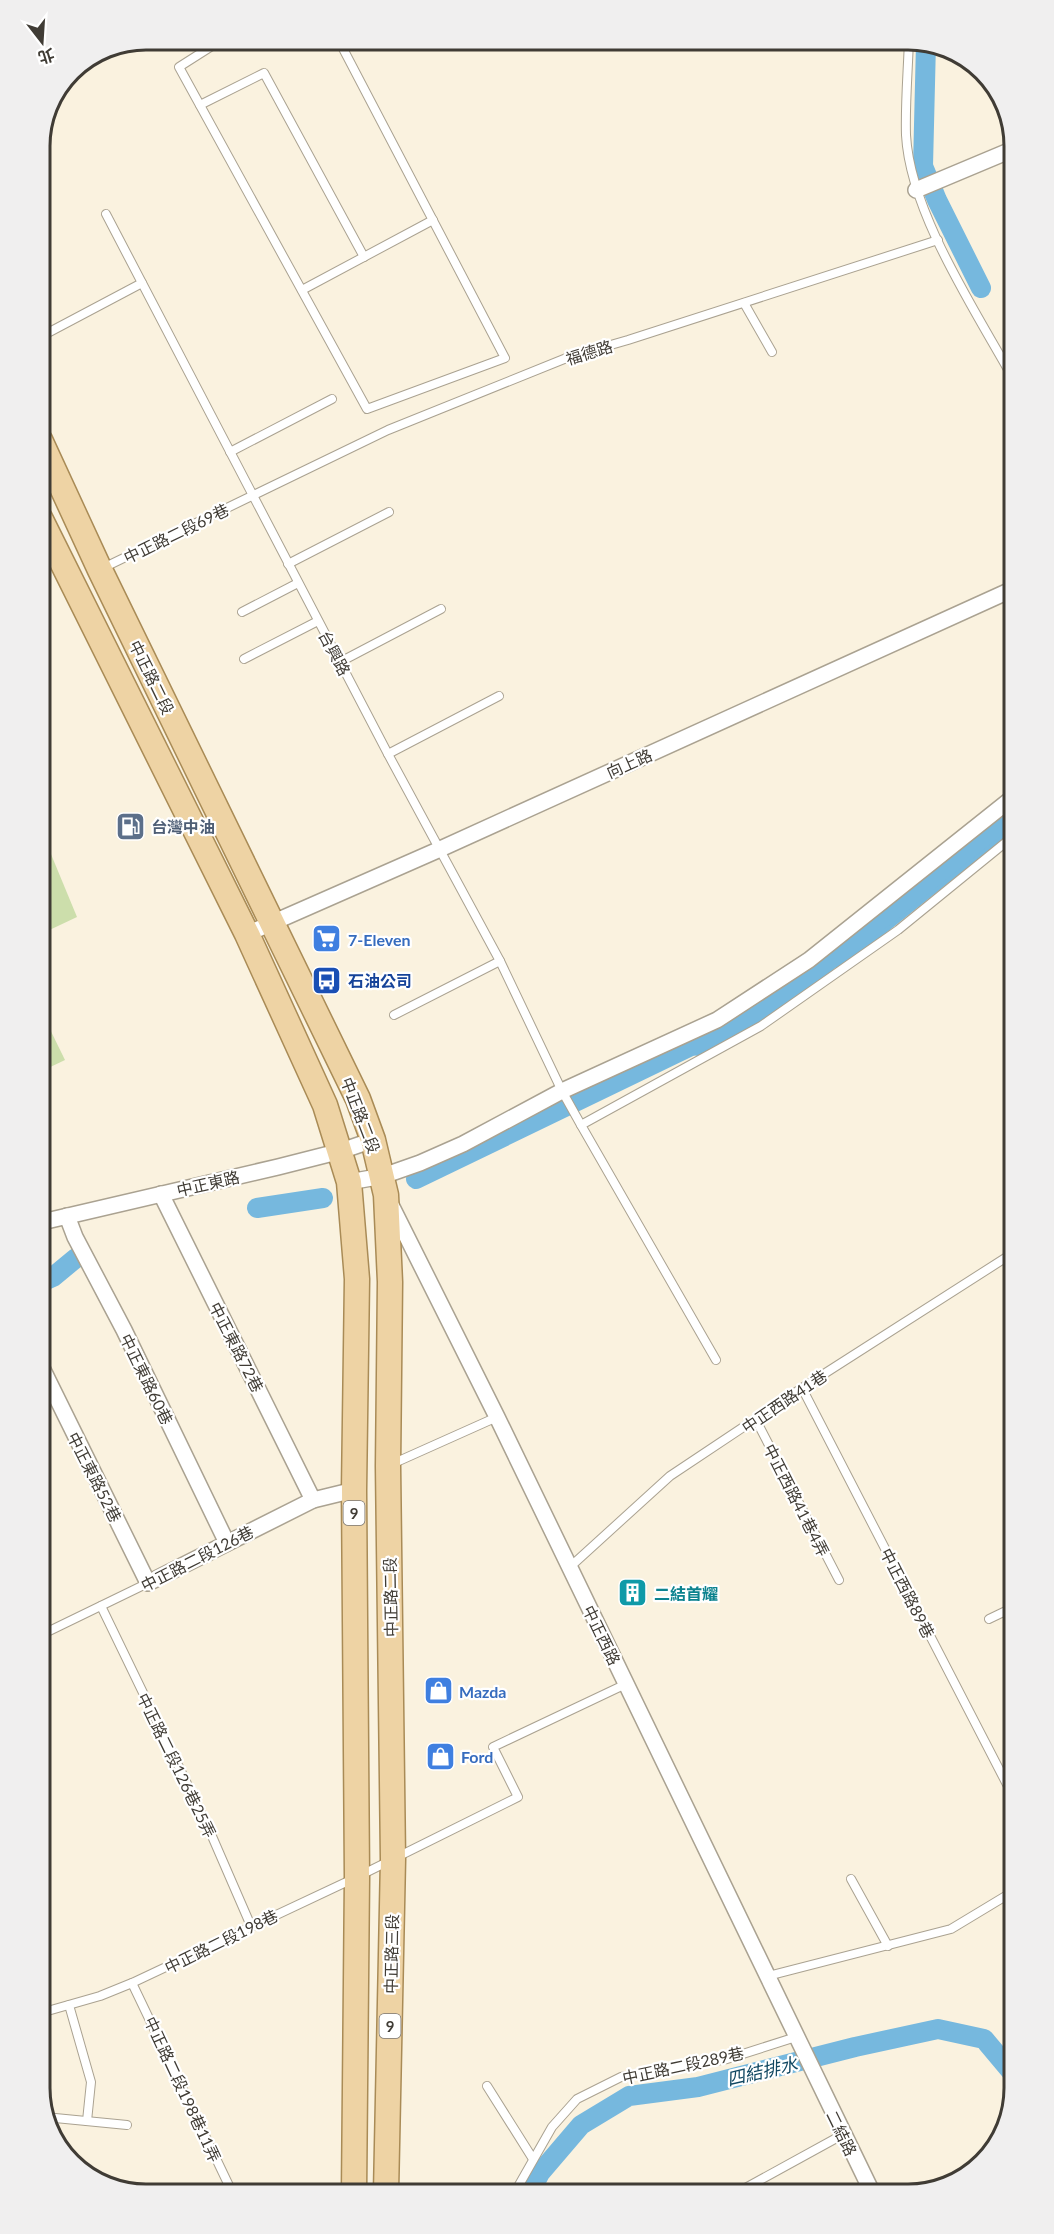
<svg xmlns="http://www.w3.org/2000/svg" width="1054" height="2234" font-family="Lato,'Noto Sans TC',sans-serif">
	<rect width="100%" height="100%" fill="#faf2df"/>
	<g fill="#ccdeab">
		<polygon points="41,830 77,917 41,934"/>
		<polygon points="42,1013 65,1060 42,1071"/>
	</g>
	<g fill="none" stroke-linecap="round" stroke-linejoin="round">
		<g stroke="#76b8de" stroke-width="6">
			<polyline points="839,967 1011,829"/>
			<polyline points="579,1100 582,1105 691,1052 699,1053 779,1010"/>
		</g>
		<g stroke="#76b8de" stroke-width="20">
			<polyline points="926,43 923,166 937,200 981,288"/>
			<polyline points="416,1179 722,1031 792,990 1011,815"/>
			<polyline points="257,1208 323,1198"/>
			<polyline points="42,1282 53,1277 76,1258"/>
			<polyline points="530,2192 540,2173 581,2125 629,2096 698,2087 855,2047 938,2029 984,2039 1015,2076"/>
		</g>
		<defs>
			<g id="service">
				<polyline points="223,39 179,67 367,409 505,358 338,39"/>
				<path d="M909,39C908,71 905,104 906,135C910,211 973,307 1010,373"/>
				<polyline points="200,105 264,73 364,257"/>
				<polyline points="106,214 388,754 500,961 562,1091 581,1125"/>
				<polyline points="302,290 433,220"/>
				<polyline points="744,303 772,352"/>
				<polyline points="40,337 142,283"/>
				<polyline points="230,452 332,399"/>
				<polyline points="288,564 389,512"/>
				<polyline points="103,568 388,430 569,357 628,340 938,240"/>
				<polyline points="242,612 298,583"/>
				<polyline points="244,659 318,621"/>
				<polyline points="340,662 441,609"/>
				<polyline points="388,754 499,696"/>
				<polyline points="394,1015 500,961"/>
				<polyline points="716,1360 581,1125 761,1026 898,930 1011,838"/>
				<polyline points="802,1388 1014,1798"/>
				<polyline points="756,1420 839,1580"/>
				<polyline points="392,1464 497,1417"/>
				<polyline points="570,1567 670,1476 802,1388 1013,1253"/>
				<polyline points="101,1606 208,1827 251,1926"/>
				<polyline points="989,1619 1014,1607"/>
				<polyline points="43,1634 148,1583"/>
				<polyline points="851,1879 888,1946"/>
				<polyline points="768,1976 951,1929 1014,1891"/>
				<polyline points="132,1983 233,2194"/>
				<polyline points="69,2005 91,2082 87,2121"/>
				<polyline points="44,2012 100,1996 132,1983 357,1877 518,1797 493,1747 626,1684"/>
				<polyline points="487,2086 533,2159"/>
				<polyline points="45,2117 127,2125"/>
				<polyline points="740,2191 842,2135"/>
				<polyline points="515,2192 552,2127 577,2099 621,2077 727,2059 796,2037"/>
			</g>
			<g id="minor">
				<polyline points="916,190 1009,151"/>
				<polyline points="247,934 438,850 1011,590"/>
				<polyline points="349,1182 383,1176 420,1163 463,1144 562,1091 717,1020 809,960 1011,799"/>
				<polyline points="161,1194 313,1500"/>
				<polyline points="390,1203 497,1417 871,2190"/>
				<polyline points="67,1216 75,1237 124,1330 227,1543"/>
				<polyline points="42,1222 278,1167 341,1151 373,1140"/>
				<polyline points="43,1370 148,1583 313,1500 354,1490"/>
			</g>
			<g id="primary">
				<polyline points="40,440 100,570 358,1099 373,1140 386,1195 390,1282 388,1466 393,1859 386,2193"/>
				<polyline points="40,518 247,934 325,1105 349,1182 357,1279 354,1490 357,1877 354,2193"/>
			</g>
		</defs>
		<use href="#service" stroke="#aaa291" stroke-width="10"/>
		<use href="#minor" stroke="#aaa291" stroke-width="18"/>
		<use href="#primary" stroke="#a98b56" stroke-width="27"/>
		<use href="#service" stroke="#fff" stroke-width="8"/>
		<use href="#minor" stroke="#fff" stroke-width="15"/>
		<use href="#primary" stroke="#eed3a4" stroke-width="24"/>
	</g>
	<defs>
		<symbol id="fuel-square" viewBox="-11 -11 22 22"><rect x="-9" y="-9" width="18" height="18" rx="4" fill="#5c6f8a" stroke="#fff"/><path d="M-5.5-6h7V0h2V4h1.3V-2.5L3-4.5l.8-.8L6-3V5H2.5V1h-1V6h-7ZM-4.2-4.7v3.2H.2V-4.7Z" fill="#fff"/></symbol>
		<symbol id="supermarket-square" viewBox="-11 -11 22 22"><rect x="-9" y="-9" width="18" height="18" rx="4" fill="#3f7fe0" stroke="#fff"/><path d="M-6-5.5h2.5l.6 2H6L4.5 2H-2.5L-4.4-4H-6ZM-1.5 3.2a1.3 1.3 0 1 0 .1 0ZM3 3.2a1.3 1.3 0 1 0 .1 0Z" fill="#fff"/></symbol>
		<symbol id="bus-square" viewBox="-11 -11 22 22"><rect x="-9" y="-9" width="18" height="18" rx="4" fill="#1a4fb4" stroke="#fff"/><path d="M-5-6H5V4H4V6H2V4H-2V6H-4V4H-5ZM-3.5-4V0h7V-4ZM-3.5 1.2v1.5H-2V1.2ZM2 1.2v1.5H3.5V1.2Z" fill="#fff"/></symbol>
		<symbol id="building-square" viewBox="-11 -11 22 22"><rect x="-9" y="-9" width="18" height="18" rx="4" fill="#0f9aa8" stroke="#fff"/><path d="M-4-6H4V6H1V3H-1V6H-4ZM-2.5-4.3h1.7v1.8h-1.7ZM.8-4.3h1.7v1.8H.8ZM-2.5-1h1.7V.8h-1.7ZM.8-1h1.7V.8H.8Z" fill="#fff"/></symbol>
		<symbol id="shop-square" viewBox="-11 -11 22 22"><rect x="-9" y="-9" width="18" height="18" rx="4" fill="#3f7fe0" stroke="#fff"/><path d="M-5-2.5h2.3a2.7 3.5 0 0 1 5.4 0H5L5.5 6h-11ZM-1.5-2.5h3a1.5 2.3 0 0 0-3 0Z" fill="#fff"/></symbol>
	</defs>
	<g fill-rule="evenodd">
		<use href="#fuel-square" x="114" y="810" width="33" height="33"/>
		<use href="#supermarket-square" x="310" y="922" width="33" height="33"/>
		<use href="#bus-square" x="310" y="964" width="33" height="33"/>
		<use href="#building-square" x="616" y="1576" width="33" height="33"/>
		<use href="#shop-square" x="422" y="1674" width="33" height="33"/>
		<use href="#shop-square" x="424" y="1740" width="33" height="33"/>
	</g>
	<g text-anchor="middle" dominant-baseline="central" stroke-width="4.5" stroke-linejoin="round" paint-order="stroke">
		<g fill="#fff" stroke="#797672" stroke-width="1.5">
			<rect x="343.5" y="1501" width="21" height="24" rx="4.5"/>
			<rect x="379.5" y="2014" width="21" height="24" rx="4.5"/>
		</g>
		<g font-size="15" font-weight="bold" fill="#403c35">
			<text x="354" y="1513">9</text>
			<text x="390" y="2026">9</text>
		</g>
		<g font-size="16" fill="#403c35" stroke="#fff">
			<text transform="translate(589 352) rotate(-17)">福德路</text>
			<text transform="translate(176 533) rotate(-26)">中正路二段69巷</text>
			<text transform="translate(335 653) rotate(62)">台興路</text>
			<text transform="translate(152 677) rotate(64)">中正路二段</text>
			<text transform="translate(629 763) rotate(-24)">向上路</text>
			<text transform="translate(361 1115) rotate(69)">中正路二段</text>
			<text transform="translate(208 1183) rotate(-13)">中正東路</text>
			<text transform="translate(237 1347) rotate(63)">中正東路72巷</text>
			<text transform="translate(147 1379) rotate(64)">中正東路60巷</text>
			<text transform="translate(784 1401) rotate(-34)">中正西路41巷</text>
			<text transform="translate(95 1477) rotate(63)">中正東路52巷</text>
			<text transform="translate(797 1500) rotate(63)">中正西路41巷4弄</text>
			<text transform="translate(197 1558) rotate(-27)">中正路二段126巷</text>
			<text transform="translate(908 1593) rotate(63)">中正西路89巷</text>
			<text transform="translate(390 1597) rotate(-91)">中正路二段</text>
			<text transform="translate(602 1635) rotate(64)">中正西路</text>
			<text transform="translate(177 1765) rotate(64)">中正路二段126巷25弄</text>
			<text transform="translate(221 1941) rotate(-26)">中正路二段198巷</text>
			<text transform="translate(391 1954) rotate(-89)">中正路三段</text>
			<text transform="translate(683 2065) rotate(-12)">中正路二段289巷</text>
			<text transform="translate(183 2089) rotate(65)">中正路二段198巷11弄</text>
			<text transform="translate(842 2133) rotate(64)">二結路</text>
		</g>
		<g font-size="16" font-weight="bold" fill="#4e5e75" stroke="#fff" text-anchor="start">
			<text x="151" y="826">台灣中油</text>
		</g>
		<g font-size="16" font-weight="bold" fill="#366cbe" stroke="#fff" text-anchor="start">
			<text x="348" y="939">7-Eleven</text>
			<text x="459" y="1691">Mazda</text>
			<text x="461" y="1756">Ford</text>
		</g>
		<g font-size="16" font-weight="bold" fill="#164399" stroke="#fff" text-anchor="start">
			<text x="348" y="980">石油公司</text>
		</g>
		<g font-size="16" font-weight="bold" fill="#0d838f" stroke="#fff" text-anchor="start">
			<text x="654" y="1593">二結首耀</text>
		</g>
		<g font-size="18" font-style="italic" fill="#104761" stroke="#fff">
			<text transform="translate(762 2071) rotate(-13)">四結排水</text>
		</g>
	</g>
	<path d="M0 0H1054V2234H0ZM146 50H908A96 96 0 0 1 1004 146V2088A96 96 0 0 1 908 2184H146A96 96 0 0 1 50 2088V146A96 96 0 0 1 146 50Z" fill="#f0efef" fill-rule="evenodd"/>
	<path fill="none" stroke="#403c35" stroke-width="3" d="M146 50H908A96 96 0 0 1 1004 146V2088A96 96 0 0 1 908 2184H146A96 96 0 0 1 50 2088V146A96 96 0 0 1 146 50Z"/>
	<g transform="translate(42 42) rotate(163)" stroke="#ffffff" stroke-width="4.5" paint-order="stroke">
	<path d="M0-4.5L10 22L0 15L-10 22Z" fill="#403c35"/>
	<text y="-9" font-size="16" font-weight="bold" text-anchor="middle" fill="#403c35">北</text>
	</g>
</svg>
